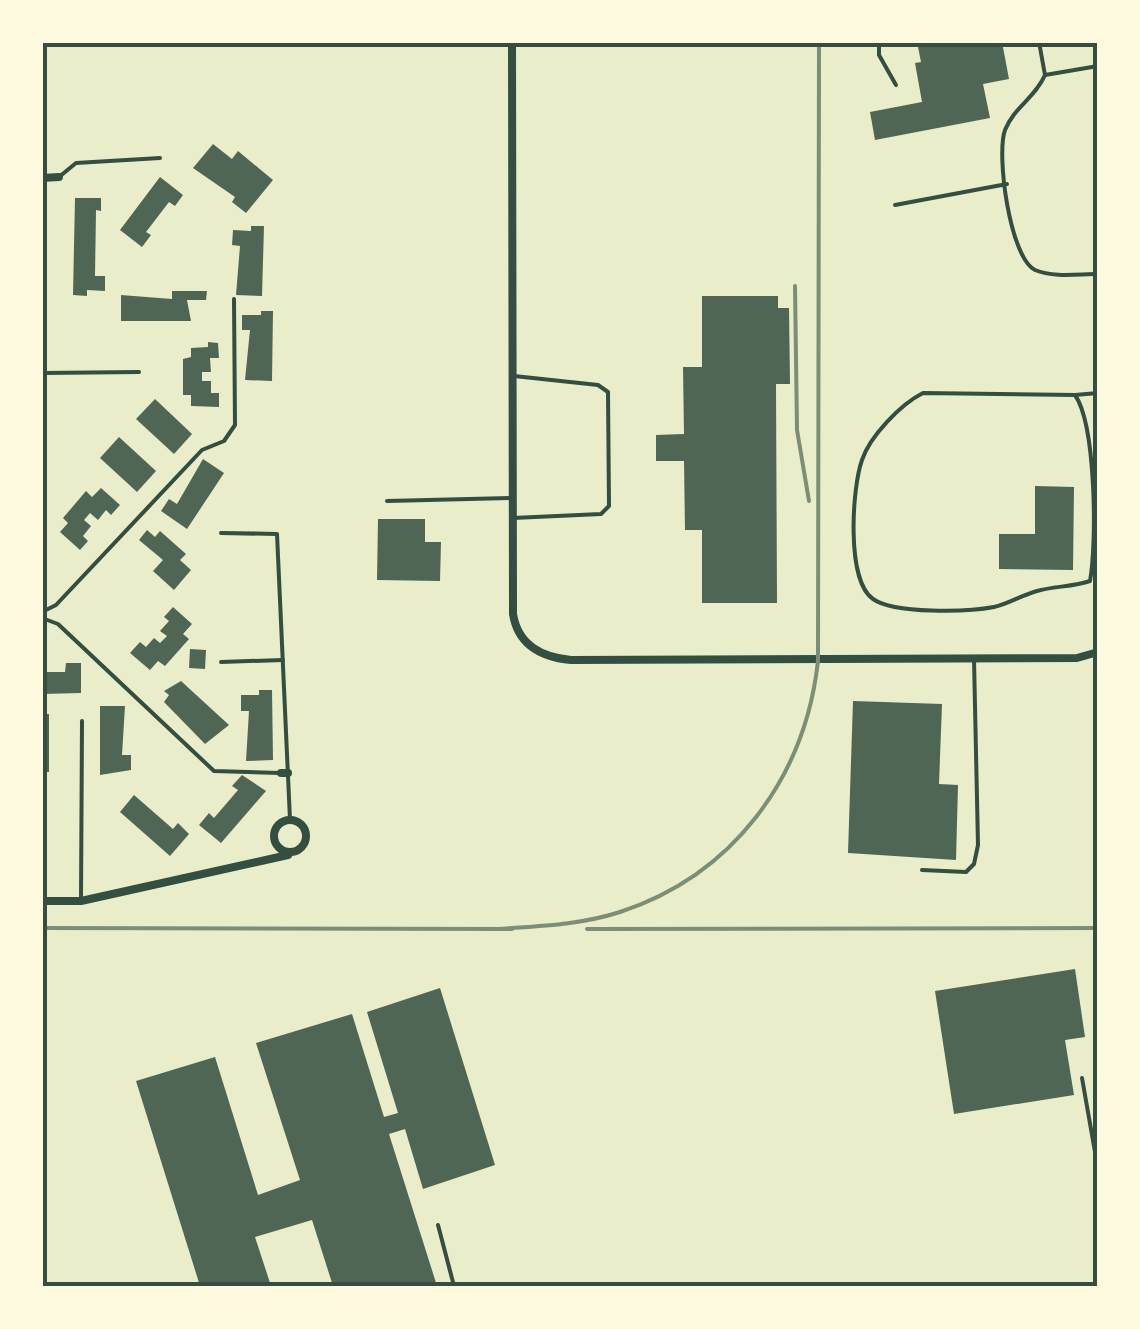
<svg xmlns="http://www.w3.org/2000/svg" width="1140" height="1329" font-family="'Fira Sans Condensed',sans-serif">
	<rect width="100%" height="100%" fill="#e9edc9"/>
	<g fill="#4f6655">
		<polygon points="917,42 1002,42 1009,79 983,84 990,118 875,140 870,112 922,102 915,63 921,62"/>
		<polygon points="213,144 232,159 238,151 273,180 246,213 232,202 235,197 193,168"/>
		<polygon points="160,177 183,195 175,206 169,202 146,232 151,235 142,247 120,230"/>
		<polygon points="75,198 101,198 101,211 96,210 95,276 105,276 105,291 87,290 87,296 73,295"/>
		<polygon points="251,226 264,226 262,296 236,295 240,246 232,245 233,230 251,231"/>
		<polygon points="172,291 207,291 206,300 187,300 191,321 121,321 121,295 172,299"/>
		<polygon points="702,296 778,296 778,308 789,308 790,384 776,384 777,603 702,603 702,530 685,530 684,461 656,461 656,435 684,434 683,367 702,367"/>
		<polygon points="261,311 273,311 272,381 245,380 250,330 242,330 242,315 261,315"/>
		<polygon points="208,342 218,343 219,358 210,358 211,372 202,372 202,381 211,381 211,393 219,393 219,407 191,406 191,395 183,395 183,359 191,357 191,348 208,347"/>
		<polygon points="155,399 192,434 174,454 136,419"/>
		<polygon points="119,437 156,471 137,492 100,458"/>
		<polygon points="203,459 224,473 187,529 161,511 169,499 177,504"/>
		<polygon points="1035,486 1074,487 1073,570 999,569 999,534 1035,534"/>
		<polygon points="101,488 120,505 111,515 106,510 98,520 90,513 84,520 91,526 83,536 88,541 80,550 60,532 68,523 63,518 86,491 92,497"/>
		<polygon points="378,519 425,519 425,542 441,542 440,581 377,580"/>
		<polygon points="147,530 155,537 160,531 186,554 180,560 191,570 174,590 153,571 163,560 139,540"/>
		<polygon points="173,607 192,624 183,634 189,639 165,666 158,661 150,670 130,653 140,642 146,647 154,638 160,643 167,636 160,631 169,621 164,617"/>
		<polygon points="190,649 206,650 205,669 189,668"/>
		<polygon points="66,663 81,663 81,693 42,694 42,672 65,672"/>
		<polygon points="181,681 229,725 205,744 164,702 169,695 164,691"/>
		<polygon points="259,690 272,690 273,760 246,761 249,711 241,711 241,695 259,695"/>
		<polygon points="853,701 942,704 939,784 958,785 956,860 848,853"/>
		<polygon points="100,706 125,706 122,755 131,755 131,770 100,775"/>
		<rect x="42" y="714" width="7" height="58"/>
		<polygon points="242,775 266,791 221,843 199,825 209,813 214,818 238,790 232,786"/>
		<polygon points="134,795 173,829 178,823 189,834 170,856 120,812"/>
		<polygon points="1075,969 1085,1037 1065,1040 1074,1095 954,1114 935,991"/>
		<polygon points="440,988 495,1165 423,1189 405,1129 389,1134 437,1286 333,1286 312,1220 255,1237 271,1286 200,1286 136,1081 215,1057 258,1195 300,1180 256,1043 352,1014 384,1117 398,1113 367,1012"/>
	</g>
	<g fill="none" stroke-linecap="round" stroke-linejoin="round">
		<g stroke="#344e41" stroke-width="4">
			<polyline points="879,42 879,55 896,85"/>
			<polyline points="1039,42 1045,75 1098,66"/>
			<path d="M1045,75C1035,98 1014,107 1005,130C996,155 1010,258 1035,270C1054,278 1078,274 1098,274"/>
			<polyline points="59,177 76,163 160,158"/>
			<polyline points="895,205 1007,184"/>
			<polyline points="42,373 139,372"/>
			<path d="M923,393L1075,395C1096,425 1097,543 1090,581C1073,587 1054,586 1037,591C1022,595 1008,604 994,607C968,612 894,614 873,599C846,581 852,488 862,460C870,436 901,404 923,393Z"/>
			<polyline points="1075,395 1098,393"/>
			<polyline points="387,501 512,498"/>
			<polyline points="513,518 601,514 609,506 608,392 598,385 514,376"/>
			<polyline points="221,533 277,534 290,820"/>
			<polyline points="42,612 56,605 202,450 224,441 235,425 234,299"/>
			<polyline points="42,618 58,624 214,771 281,773"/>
			<polyline points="221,662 283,660"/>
			<polyline points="922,870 966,872 974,864 978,845 974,659"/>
			<polyline points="81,901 82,721"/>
			<polyline points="1082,1078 1098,1169"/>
			<polyline points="438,1225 454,1286"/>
		</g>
		<g stroke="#344e41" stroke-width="8">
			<path d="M512,42L513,614C518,645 541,657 571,660L1077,658L1098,652"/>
			<polyline points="42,178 59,177"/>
			<polyline points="281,773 288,773"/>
			<circle cx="290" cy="836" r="16"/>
			<polyline points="42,901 81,901 288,855"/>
		</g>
		<g stroke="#7c8e77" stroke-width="4">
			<polyline points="795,286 797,430 809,501"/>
			<polyline points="42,928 512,929"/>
			<path d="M498,929C539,926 580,925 620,912C733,875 805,778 818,661L819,42"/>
			<polyline points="587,929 1098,928"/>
		</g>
	</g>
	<rect width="1140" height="1329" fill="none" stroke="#fefae0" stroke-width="90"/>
	<rect x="45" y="45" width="1050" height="1239" fill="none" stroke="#344e41" stroke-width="4"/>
</svg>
